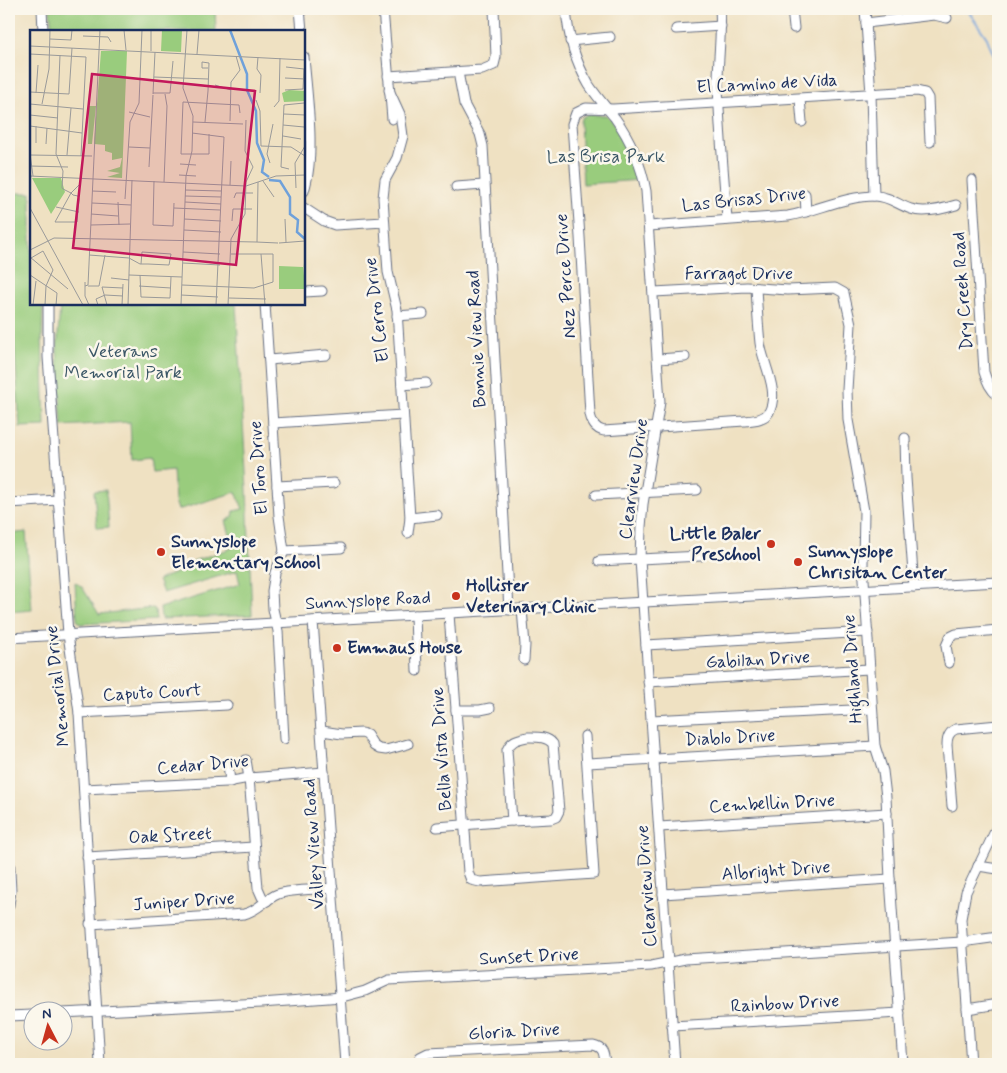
<svg xmlns="http://www.w3.org/2000/svg" width="1007" height="1073" font-family="Mynerve,sans-serif">
	<rect width="100%" height="100%" fill="#fbf7ec"/>
	<filter id="ink" filterUnits="userSpaceOnUse"><feTurbulence type="fractalNoise" baseFrequency=".02" numOctaves="2"/><feDisplacementMap in="SourceGraphic" scale="10" xChannelSelector="R" yChannelSelector="G"/><feConvolveMatrix kernelMatrix="1 2 1 2 8 2 1 2 1" color-interpolation-filters="sRGB"/></filter>
	<filter id="wash" filterUnits="userSpaceOnUse"><feTurbulence type="fractalNoise" baseFrequency=".0096" numOctaves="4" result="noise"/><feDisplacementMap in="SourceGraphic" scale="20" xChannelSelector="R" yChannelSelector="G"/><feGaussianBlur stdDeviation="1.12" result="paint"/><feColorMatrix in="noise" values="0 0 0 0 0 0 0 0 0 0 0 0 0 0 0 0 0 1.4 0 .05"/><feComposite in="paint" operator="in"/></filter>
	<g filter="url(#wash)">
		<rect width="100%" height="100%" fill="#efe1c2"/>
		<g fill="#99cc7d" stroke="#5a7e6e">
			<polygon points="50,9 215,9 216,31 52,31"/>
			<path d="M586,115H606C625,130 632,158 641,180L583,184L580,122L581,118Z"/>
			<polygon points="9,193 31,193 31,304 43,304 42,336 45,426 20,427 9,264"/>
			<polygon points="60,304 236,304 247,489 252,615 161,619 160,608 240,584 237,571 163,593 158,580 188,568 193,561 232,548 232,542 226,521 233,517 234,511 243,509 236,492 178,510 175,501 173,470 152,472 150,458 132,460 130,422 62,426 57,351"/>
			<polygon points="106,490 109,527 97,528 94,491"/>
			<polygon points="26,532 32,610 9,612 9,534"/>
			<polygon points="75,582 82,587 99,614 153,608 155,610 156,620 80,624 77,620"/>
		</g>
		<g fill="none" stroke-linecap="round" stroke-linejoin="round">
			<polyline stroke="#6fa1da" stroke-width="2" points="967,9 987,38 998,67"/>
		</g>
	</g>
	<g filter="url(#ink)">
		<g fill="none" stroke-linecap="round" stroke-linejoin="round">
			<defs>
				<g id="minor">
					<polyline points="42,9 43,31"/>
					<polyline points="300,9 302,31"/>
					<polyline points="383,9 392,119"/>
					<path d="M566,9C568,36 575,61 589,85C597,97 606,107 615,118C631,140 641,164 646,191L660,402L643,504L641,527L640,560L675,1064"/>
					<path d="M720,9C722,33 718,57 718,82C719,128 724,174 727,220"/>
					<polyline points="792,9 794,28"/>
					<polyline points="865,9 871,94 874,196"/>
					<polyline points="866,23 934,15 947,18"/>
					<polyline points="676,29 721,26"/>
					<polyline points="570,41 610,37"/>
					<path d="M304,57C307,97 316,154 304,191"/>
					<polyline points="458,72 464,104 480,134 483,146 509,610"/>
					<polyline points="388,76 482,70 494,65 496,57 494,9"/>
					<polyline points="389,90 400,114 403,136 397,158 385,180 383,198 388,272 397,310 410,518 408,533"/>
					<polyline points="800,99 802,122"/>
					<path d="M972,180L984,372C987,382 990,389 998,396"/>
					<polyline points="456,187 484,185"/>
					<polyline points="805,194 806,212"/>
					<polyline points="304,208 324,221 335,225 384,222"/>
					<path d="M649,226L788,216C817,211 845,196 875,196C889,196 898,205 911,209C924,214 943,209 956,205"/>
					<path d="M756,288C757,306 758,324 760,343C763,364 780,391 769,412C764,420 753,420 744,421L604,431C595,429 592,423 590,414L580,237L572,124L576,113L586,108L613,109L917,91L925,93L928,98L930,142"/>
					<polyline points="304,292 322,291"/>
					<polyline points="654,292 747,287 788,290 835,288 844,293 851,324 847,390 848,420 864,511 863,564 875,746 883,771 886,797 890,879 903,1064"/>
					<polyline points="48,304 48,357 68,634 79,713 100,1064"/>
					<polyline points="265,304 279,516 284,551 275,573 272,591 273,609 278,631 284,739"/>
					<polyline points="397,316 423,314"/>
					<polyline points="659,359 685,357"/>
					<polyline points="269,360 326,355"/>
					<polyline points="402,385 426,383"/>
					<polyline points="273,423 403,415"/>
					<polyline points="905,438 906,478 914,587"/>
					<polyline points="277,486 334,483"/>
					<polyline points="596,495 697,490"/>
					<polyline points="9,503 58,500"/>
					<polyline points="410,518 437,515"/>
					<polyline points="284,551 341,548"/>
					<polyline points="599,561 701,556"/>
					<polyline points="522,609 525,645 524,660"/>
					<polyline points="449,614 468,872 471,880 480,882 594,874 585,736"/>
					<polyline points="415,615 417,671"/>
					<polyline points="313,621 345,1064"/>
					<polyline points="9,638 998,582"/>
					<polyline points="646,645 868,632"/>
					<polyline points="949,663 946,646 950,637 956,634 998,630"/>
					<polyline points="648,682 869,669"/>
					<polyline points="456,710 480,710 490,708"/>
					<polyline points="79,713 227,705"/>
					<polyline points="651,720 872,709"/>
					<polyline points="322,731 342,734 362,733 367,735 374,746 379,749 386,750 408,744"/>
					<path d="M527,737C536,737 547,736 553,744L559,811L556,817L551,819L512,821L507,750C511,740 518,739 527,737Z"/>
					<polyline points="246,760 249,778 258,888 262,897 267,901"/>
					<polyline points="588,763 875,746"/>
					<polyline points="228,764 230,782"/>
					<polyline points="84,789 227,782 249,778 324,772"/>
					<path d="M952,806L947,745C947,737 949,732 956,729L998,725"/>
					<polyline points="437,827 512,821"/>
					<polyline points="659,827 887,813"/>
					<polyline points="9,852 11,891 9,905"/>
					<polyline points="87,857 254,847"/>
					<polyline points="978,866 998,869"/>
					<polyline points="663,894 890,879"/>
					<path d="M90,924L244,914C258,911 265,899 278,894C293,889 317,890 333,888"/>
					<polyline points="967,1009 998,1004"/>
					<polyline points="62,1013 261,1003 342,997 365,991 389,980 651,966 685,959 962,942 998,937"/>
					<polyline points="9,1016 32,1015"/>
					<polyline points="672,1026 900,1013"/>
					<path d="M418,1064L420,1057L428,1053L593,1045C604,1047 604,1054 605,1064"/>
					<polyline points="971,1064 961,919 966,892 998,825"/>
				</g>
			</defs>
			<use href="#minor" stroke="#656d81" stroke-width="11"/>
			<use href="#minor" stroke="#fff" stroke-width="9"/>
		</g>
	</g>
	<g fill="#c8321e" stroke="#fbf7ec" stroke-width="2">
		<circle cx="771" cy="544" r="5"/>
		<circle cx="161" cy="552" r="5"/>
		<circle cx="798" cy="562" r="5"/>
		<circle cx="456" cy="596" r="5"/>
		<circle cx="337" cy="648" r="5"/>
	</g>
	<g text-anchor="middle" dominant-baseline="central" stroke-width="5" stroke-linejoin="round" paint-order="stroke">
		<g font-size="18" fill="#1b2f5e" stroke="#fbf7ec">
			<text transform="translate(767 84) rotate(-3)">El Camino de Vida</text>
			<text transform="translate(744 200) rotate(-6)">Las Brisas Drive</text>
			<text x="739" y="274">Farragot Drive</text>
			<text transform="translate(566 276) rotate(-94)">Nez Perce Drive</text>
			<text transform="translate(963 291) rotate(-94)">Dry Creek Road</text>
			<text transform="translate(377 310) rotate(-97)">El Cerro Drive</text>
			<text transform="translate(477 339) rotate(-93)">Bonnie View Road</text>
			<text transform="translate(259 468) rotate(-94)">El Toro Drive</text>
			<text transform="translate(634 479) rotate(-82)">Clearview Drive</text>
			<text transform="translate(368 601) rotate(-3)">Sunnyslope Road</text>
			<text transform="translate(758 660) rotate(-3)">Gabilan Drive</text>
			<text transform="translate(853 669) rotate(-94)">Highland Drive</text>
			<text transform="translate(58 686) rotate(-96)">Memorial Drive</text>
			<text transform="translate(152 693) rotate(-3)">Caputo Court</text>
			<text transform="translate(730 738) rotate(-3)">Diablo Drive</text>
			<text transform="translate(442 749) rotate(-94)">Bella Vista Drive</text>
			<text transform="translate(203 765) rotate(-5)">Cedar Drive</text>
			<text transform="translate(772 804) rotate(-3)">Cembellin Drive</text>
			<text transform="translate(170 836) rotate(-3)">Oak Street</text>
			<text transform="translate(314 844) rotate(-94)">Valley View Road</text>
			<text transform="translate(776 871) rotate(-4)">Albright Drive</text>
			<text transform="translate(647 886) rotate(-94)">Clearview Drive</text>
			<text transform="translate(184 902) rotate(-4)">Juniper Drive</text>
			<text transform="translate(529 957) rotate(-3)">Sunset Drive</text>
			<text transform="translate(785 1004) rotate(-3)">Rainbow Drive</text>
			<text transform="translate(514 1032) rotate(-3)">Gloria Drive</text>
		</g>
		<g font-size="18" fill="#3a5666" stroke="#fbf7ec">
			<text x="606" y="157">Las Brisa Park</text>
			<text x="123" y="352">Veterans<tspan x="123" dy="21">Memorial Park</tspan></text>
		</g>
		<g font-size="18" font-weight="bold" fill="#1b2f5e" stroke="#fbf7ec" text-anchor="start">
			<text x="761" y="534" text-anchor="end">Little Baler<tspan x="761" dy="21">Preschool</tspan></text>
			<text x="171" y="542">Sunnyslope<tspan x="171" dy="21">Elementary School</tspan></text>
			<text x="808" y="552">Sunnyslope<tspan x="808" dy="21">Chrisitan Center</tspan></text>
			<text x="466" y="586">Hollister<tspan x="466" dy="21">Veterinary Clinic</tspan></text>
			<text x="347" y="648">Emmaus House</text>
		</g>
	</g>
	<g transform="translate(30 30)">
		<rect width="275" height="275" fill="#efe1c2"/>
		<path d="M132,0H152L151,22L131,21ZM71,21H97L92,148L77,147L90,143L77,141L90,137L92,128L82,130V123L75,121V115L64,114ZM259,60L275,61V71L254,72L252,63ZM59,76H66L62,114H58ZM2,148H31L35,162L21,184ZM273,233L275,259H249V236L273,237Z" fill="#99cc7d"/>
		<path fill="none" stroke="#6fa1da" stroke-width="2.5" d="M200,0L217,44V60L226,81L227,113L234,130L232,142L239,147M239,150L250,151L260,167V184L268,190L267,202L275,209"/>
		<path fill="none" stroke="#9a9a9a" stroke-width="1" d="M94,0L96,20M53,6L78,7L81,12M20,9L41,10L42,0M0,16L275,30M121,21V0M0,24L56,27L51,126M167,24L169,0M30,25L26,124L33,141L32,158L33,159L41,163L43,165L48,166L49,169L47,192H25L41,163L49,155M228,27L227,39L231,45L230,63M124,47L178,49M255,48L275,49M185,55L201,60M255,60L273,59L274,39L256,37M0,62L39,64L42,18M6,63L8,35M123,63H140L143,31M123,64L125,22M226,70L230,81L231,116L261,117L275,126M0,74L53,79M12,74L19,39L20,0M244,77L249,71L250,28M99,82L120,87M254,84L275,85M0,85L28,88M200,91L201,52L210,40L206,26M163,92L213,94M175,92L178,61L179,33L172,32V38H178M253,95L274,97M0,96L52,103M162,103L194,107L186,275M179,104V124H151L153,72L209,75L210,83M253,106L271,109M6,113V96M16,114L17,98M99,117L120,118M0,124L3,146M0,125L62,126M37,125L41,78M240,133L237,124L243,94M150,134L166,135M0,136L38,137M119,137L123,65M259,139L251,137L254,75L274,73M149,145L166,146M0,146L216,156L246,146L275,145M124,151L123,195L143,196L144,173M233,151L244,167M134,152L137,76L135,64M200,155L201,131M266,158L265,133L275,116M155,160L191,161M62,161L86,162M155,166L191,167M204,168L206,163H223M95,169L100,92L109,73L112,0M88,172L89,195M155,172L191,174M62,173L101,175M26,177L49,182M0,178L53,275M144,178L190,180M61,184L88,186M154,189L191,191M255,189L256,212M202,191L203,179H222M61,195L100,194M154,200L191,202M226,212L248,213M227,212L228,152M249,213L275,211M0,220L24,208L226,212M153,222L190,224M231,224L235,275M59,225L99,228L110,234H118L139,235L141,224L112,222L111,234M0,227L38,259M1,228L13,221L23,240L16,256L15,275M153,233L190,235M0,245L27,263L26,275M99,245L152,247M110,245L111,267L140,268L141,247M81,248L99,250M55,252V266L59,275M152,255L224,258L243,252V224H201M55,256L58,255L70,0M58,256H69L75,225M109,256L141,258M151,265L188,267M199,268L236,269M3,275L6,251M68,275L66,269L75,265L93,266M77,275L72,257L93,258M92,275L93,254M98,275L102,150M151,275L156,146L162,121L163,86L153,58L157,0M198,275L201,209L215,184L216,152L223,137L215,121L216,90"/>
		<path fill="#c2185b" fill-opacity="0.15" stroke="#c2185b" stroke-width="2.5" d="M62,44L225,61L206,235L43,218Z"/>
		<rect width="275" height="275" fill="none" stroke="#1b2f5e" stroke-width="2.5"/>
	</g>
	<rect width="1007" height="1073" fill="none" stroke="#fbf7ec" stroke-width="30"/>
	<g transform="translate(48 1026) rotate(354)"><circle r="24" fill="#fbf7ec" stroke="#a1a7b3"/>
	<path d="M0-4L9 19L0 12L-9 19Z" fill="#c8321e"/>
	<text y="-8" font-size="14" font-weight="bold" text-anchor="middle" fill="#1b2f5e">N</text>
	</g>
</svg>
